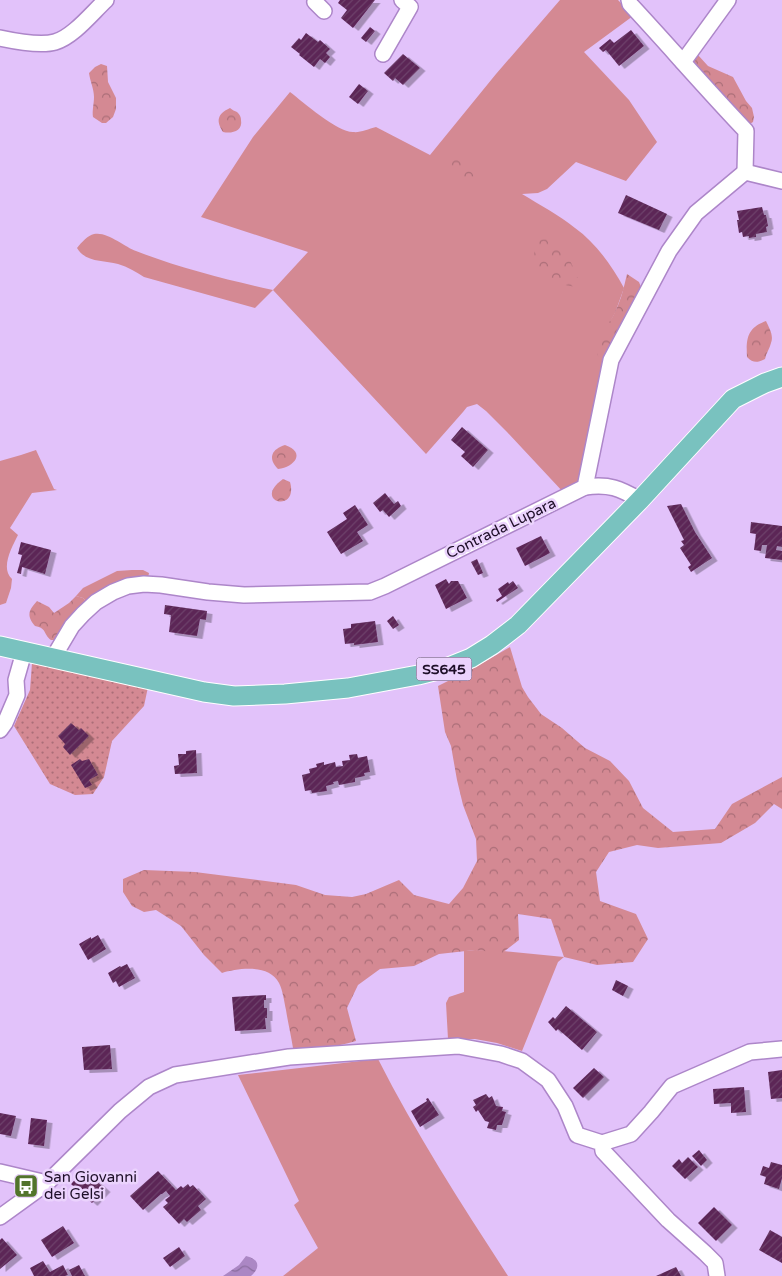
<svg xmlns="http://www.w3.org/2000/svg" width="782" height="1276" font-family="'Varela Round',sans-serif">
	<defs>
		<pattern id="forest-crowns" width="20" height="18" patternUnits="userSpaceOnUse" patternTransform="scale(1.25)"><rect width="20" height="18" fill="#d48993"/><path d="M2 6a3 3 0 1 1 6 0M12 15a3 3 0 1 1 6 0" fill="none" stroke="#ab6e78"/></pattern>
		<pattern id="garden-dots" width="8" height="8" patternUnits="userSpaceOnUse" patternTransform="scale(1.25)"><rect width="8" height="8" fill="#d48993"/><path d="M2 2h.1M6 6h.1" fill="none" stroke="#ab6e78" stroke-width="1.8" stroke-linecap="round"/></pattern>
		<pattern id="water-waves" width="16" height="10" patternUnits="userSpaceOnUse" patternTransform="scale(1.25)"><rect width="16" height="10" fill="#ab87c4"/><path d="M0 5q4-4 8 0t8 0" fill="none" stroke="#8b6d9f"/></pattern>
		<pattern id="building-hatch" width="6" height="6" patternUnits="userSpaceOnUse" patternTransform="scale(1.25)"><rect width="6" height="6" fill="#5b2556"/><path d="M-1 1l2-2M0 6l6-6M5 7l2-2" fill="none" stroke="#6e426b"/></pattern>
		<filter id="shadow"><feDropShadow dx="5.5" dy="3" stdDeviation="0" flood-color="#0004"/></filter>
	</defs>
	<rect width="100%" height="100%" fill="#e2c2fa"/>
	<g fill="#d48993">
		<path d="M560,0H618L633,16L584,52L629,100L657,142L626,181L576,162L547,189L538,193L522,194C540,205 559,215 575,228C596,243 612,266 624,288L615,313L610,322L605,359L578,484L564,493L507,432L486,411L477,404L467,407L463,412L426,454L273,290L255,308L144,277C136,272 128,267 118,264C104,260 86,263 77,248C81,243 88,235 94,234C107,231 125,247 136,251C179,268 228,280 273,290L308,252L201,217L253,137L290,92C303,102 337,132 353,132C360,133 368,129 376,127L430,155L496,74Z"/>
		<path d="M36,450L54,489L57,490L32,493L10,528L18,535C12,547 0,568 12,579L11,588L6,603L0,605V461L21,455Z"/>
		<polygon points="132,570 143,570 149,573 148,578 88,603 83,598 76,596 83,588 117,571"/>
		<polygon points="475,950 503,951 564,957 558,962 522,1051 497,1043 475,1039 448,1039 446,1003 449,997 464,992 464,951"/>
		<path d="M378,1059C416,1134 462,1205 508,1276H283L318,1248L294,1205L299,1201L238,1075Z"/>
	</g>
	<g fill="url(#forest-crowns)">
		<polygon points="698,55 708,66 733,77 746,101 752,108 754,117 753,122 748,125 694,66 691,59"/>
		<path d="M101,64L107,66L108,82L116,98V109L113,117L106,123H102L93,117C92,110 94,104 94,97C94,89 90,81 89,73L95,67Z"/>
		<path d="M230,108C232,110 235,111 237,112C240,115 241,117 241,120C243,131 232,134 223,132C216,121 217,114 230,108Z"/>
		<path d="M453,156C460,163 470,165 478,171V177L475,180C467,181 445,177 446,165C446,160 449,158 453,156Z"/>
		<path d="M548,239L557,241L564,246L578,279L576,287C570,286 565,285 560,284C556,283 551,284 548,282C531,277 532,252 538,240Z"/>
		<path d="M627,274L639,282L641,287L631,306L605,359H599C592,339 608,328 615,312C621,300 624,287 627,274Z"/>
		<path d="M766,321C769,328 774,335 771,343C770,348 766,353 765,359C757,363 753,363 747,357C746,339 747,328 766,321Z"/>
		<path d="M285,445C306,452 295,467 278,469C267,458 272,449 285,445Z"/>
		<path d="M283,479L290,482C299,514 251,502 283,479Z"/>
		<path d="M76,596L83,598L88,603L56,640H51C43,634 47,628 35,626C26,615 29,610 37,601L49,607L54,613L69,603Z"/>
		<path d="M510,647L522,687L528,697L541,714L562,728L585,748L610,761L629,781L643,808L673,832L715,829L732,804L782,777V809L774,804L755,823L721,843L658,848L637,845L609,852L596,872L600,901L636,914L648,939L633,962L597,965L564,957L551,919L518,914L519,940L502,953L475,950L439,954L414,966L380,969L358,985L347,1008L356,1041C334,1048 316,1048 293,1048C291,1035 288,1023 286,1010C284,1001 283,991 279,983C269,964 239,968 222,973L204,955L181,926L156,910L144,912L132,906L123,892V879L144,870L195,872L296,885L325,895L352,897L366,894L399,880L414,895L449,904L463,888L477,861L476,839L463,805L457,780L451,746L445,732L438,686L472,669Z"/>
	</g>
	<polygon fill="url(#garden-dots)" points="32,663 148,687 144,706 112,741 104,777 93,794 75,795 50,784 14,726 30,690"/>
	<path fill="url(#water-waves)" d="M246,1256C259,1259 261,1267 251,1276H223L239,1265Z"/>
	<g fill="url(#building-hatch)" filter="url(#shadow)">
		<polygon points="340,0 375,0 353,28 341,18 347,10 338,3"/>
		<polygon points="370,27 375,31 366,42 361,38"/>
		<polygon points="631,30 644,46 619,66 606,50 603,52 599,48 610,39 614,43"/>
		<polygon points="306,33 318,42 320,40 330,49 326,53 330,57 325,63 320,59 314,67 299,55 300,54 291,47 299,38 301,40"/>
		<polygon points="403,54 420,68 403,85 395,78 393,81 384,73"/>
		<polygon points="359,84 368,91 358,104 349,97"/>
		<polygon points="626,195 667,214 659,230 618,213"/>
		<polygon points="762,207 764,215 766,215 768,226 766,227 767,232 756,234 756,237 749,238 749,236 743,237 742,232 739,233 737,220 739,220 737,211"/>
		<polygon points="462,427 488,450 473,467 461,456 465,452 451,440"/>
		<polygon points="385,493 394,504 398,501 401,506 389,517 383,510 380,512 373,503"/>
		<polygon points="681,504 695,532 712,558 691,572 688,567 691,565 680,548 684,545 681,541 684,540 667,506"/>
		<polygon points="355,505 368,525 357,532 363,541 341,554 327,532 347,519 343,513"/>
		<polygon points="751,522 782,526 782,547 777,546 776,550 782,551 782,560 765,558 767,545 762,545 761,551 754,550 756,534 750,533"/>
		<polygon points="541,536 550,553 525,566 516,548"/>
		<polygon points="21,542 51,550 45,574 22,567 21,574 17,573 22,555 18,554"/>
		<polygon points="477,559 483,573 478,575 471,562"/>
		<polygon points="446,579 449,584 451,581 458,581 467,598 446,609 435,585"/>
		<polygon points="513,581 518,588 497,602 496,600 502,596 498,589 508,582 509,584"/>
		<polygon points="165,605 207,611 206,620 200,619 197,636 169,632 171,615 164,614"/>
		<polygon points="393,616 399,625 393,629 387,621"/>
		<polygon points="375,621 378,642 354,645 354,643 345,644 343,629 351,628 351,624"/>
		<polygon points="71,723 79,730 81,728 89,736 70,755 63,747 65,744 58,736"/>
		<polygon points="196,750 197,773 175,774 174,766 179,765 178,754 186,754 186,751"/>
		<polygon points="357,754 358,758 367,756 370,772 364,773 365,776 355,778 355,782 339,785 338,781 333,782 334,784 326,786 327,791 312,793 311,790 305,791 302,775 310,773 309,769 317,767 316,764 324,762 324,765 335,762 336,767 343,766 342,761 350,760 349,755"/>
		<polygon points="80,759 82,761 89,759 98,775 89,780 92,785 85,788 71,765"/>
		<polygon points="98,935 106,949 88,960 79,944 91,937 91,939"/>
		<polygon points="127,964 135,978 119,987 116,981 113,983 108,973 120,966 121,967"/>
		<polygon points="616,980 628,986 623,996 612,990"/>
		<polygon points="266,995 266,1000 264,1000 264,1008 267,1008 267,1018 265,1018 266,1029 235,1031 232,997"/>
		<polygon points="566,1006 597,1032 582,1050 558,1029 556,1031 548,1022 553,1017 555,1019"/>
		<polygon points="110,1045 112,1069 84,1070 82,1047"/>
		<polygon points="594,1068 604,1077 583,1098 573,1088"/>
		<polygon points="782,1070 782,1098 771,1099 768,1072"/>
		<polygon points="744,1087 746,1112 731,1113 731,1103 714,1104 713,1089"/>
		<polygon points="486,1094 489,1098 492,1096 496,1106 503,1107 502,1111 506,1112 502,1125 497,1125 496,1130 487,1128 489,1122 485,1121 478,1110 476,1112 473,1107 476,1105 473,1100"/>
		<polygon points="428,1098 439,1115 420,1127 411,1111 427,1101 426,1099"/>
		<polygon points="0,1113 16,1116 11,1136 0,1134"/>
		<polygon points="31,1118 47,1120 44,1146 28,1144"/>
		<polygon points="699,1150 707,1160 701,1166 692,1156"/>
		<polygon points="688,1157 698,1167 685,1179 672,1166 679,1159 682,1163"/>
		<polygon points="771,1162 782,1165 782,1178 779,1189 764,1184 766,1177 760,1175 763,1166 769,1168"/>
		<polygon points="84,1170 105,1189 92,1203 71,1184"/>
		<polygon points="158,1171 176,1190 181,1186 183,1188 188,1184 190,1187 193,1185 206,1199 198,1206 201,1210 187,1222 184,1219 179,1224 163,1207 168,1203 165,1200 170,1196 166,1191 162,1194 161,1194 143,1210 130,1196"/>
		<polygon points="714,1207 732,1225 716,1241 698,1223"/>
		<polygon points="63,1226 74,1243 52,1257 41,1240"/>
		<polygon points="770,1230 782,1237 782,1263 759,1250"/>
		<polygon points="2,1238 17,1255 0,1269 0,1240"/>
		<polygon points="179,1247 185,1256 170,1267 163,1258"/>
		<polygon points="43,1261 50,1272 63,1265 68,1275 65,1276 34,1276 30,1268"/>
		<polygon points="79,1265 85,1276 72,1276 69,1270"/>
		<polygon points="676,1267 681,1276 656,1276"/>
	</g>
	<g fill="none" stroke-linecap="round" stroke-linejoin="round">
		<defs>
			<g id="minor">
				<polyline points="316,0 315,2 324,11"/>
				<path d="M629,0L630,4C669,46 706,89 746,131L745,172"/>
				<path d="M0,38C14,41 41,46 55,42C73,37 92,13 106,0"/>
				<polyline points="383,54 410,7 402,0"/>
				<polyline points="683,62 728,0"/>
				<path d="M585,487C610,484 619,488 640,500"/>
				<polyline points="53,658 72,626 83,614 96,602 113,592 128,586 144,584 161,585 208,592 244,595 370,592 385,586 585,487 611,360 669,251 696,213 745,172 782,181"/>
				<polyline points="0,730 5,723 17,695 16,680 24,652"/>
				<polyline points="602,1143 631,1134 651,1112 672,1086 750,1052 782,1049"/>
				<polyline points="0,1172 47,1183"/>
				<polyline points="0,1217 47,1183 120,1111 149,1087 175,1075 289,1057 458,1046 501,1054 522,1061 548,1080 565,1106 577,1135 602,1143 603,1151 668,1220 705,1253 715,1263 717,1276"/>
			</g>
			<polyline id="major" points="0,646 204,692 234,696 285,694 348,688 418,675 446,668 471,658 492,645 518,625 640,500 733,399 765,383 782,377"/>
		</defs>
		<use href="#minor" stroke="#ad86c9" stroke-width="18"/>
		<use href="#major" stroke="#fff" stroke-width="21"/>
		<use href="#minor" stroke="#fff" stroke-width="15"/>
		<use href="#major" stroke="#79c2bf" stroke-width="19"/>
	</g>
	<defs>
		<symbol id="bus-square" viewBox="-11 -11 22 22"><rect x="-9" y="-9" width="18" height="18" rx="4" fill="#52742c" stroke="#ebd3fd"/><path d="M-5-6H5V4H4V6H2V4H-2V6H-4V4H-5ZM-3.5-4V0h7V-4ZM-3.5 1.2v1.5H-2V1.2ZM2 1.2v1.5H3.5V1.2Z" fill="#fff"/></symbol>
	</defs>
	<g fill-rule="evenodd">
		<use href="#bus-square" x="12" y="1172" width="28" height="28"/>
	</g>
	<g text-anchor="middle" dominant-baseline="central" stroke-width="5" stroke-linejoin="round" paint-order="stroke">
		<rect fill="#ebd3fd" stroke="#5b4967" stroke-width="1" x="416.5" y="657.5" width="55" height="23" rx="4"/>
		<g font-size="14" font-weight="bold" fill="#1d0e27">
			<text x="444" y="669">SS645</text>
		</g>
		<g font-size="15" fill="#1d0e27" stroke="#ebd3fd">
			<text transform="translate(501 528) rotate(-26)">Contrada Lupara</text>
		</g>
		<g font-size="15" fill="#1d0e27" stroke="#ebd3fd" text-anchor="start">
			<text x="44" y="1177">San Giovanni<tspan x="44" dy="17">dei Gelsi</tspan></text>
		</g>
	</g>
</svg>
